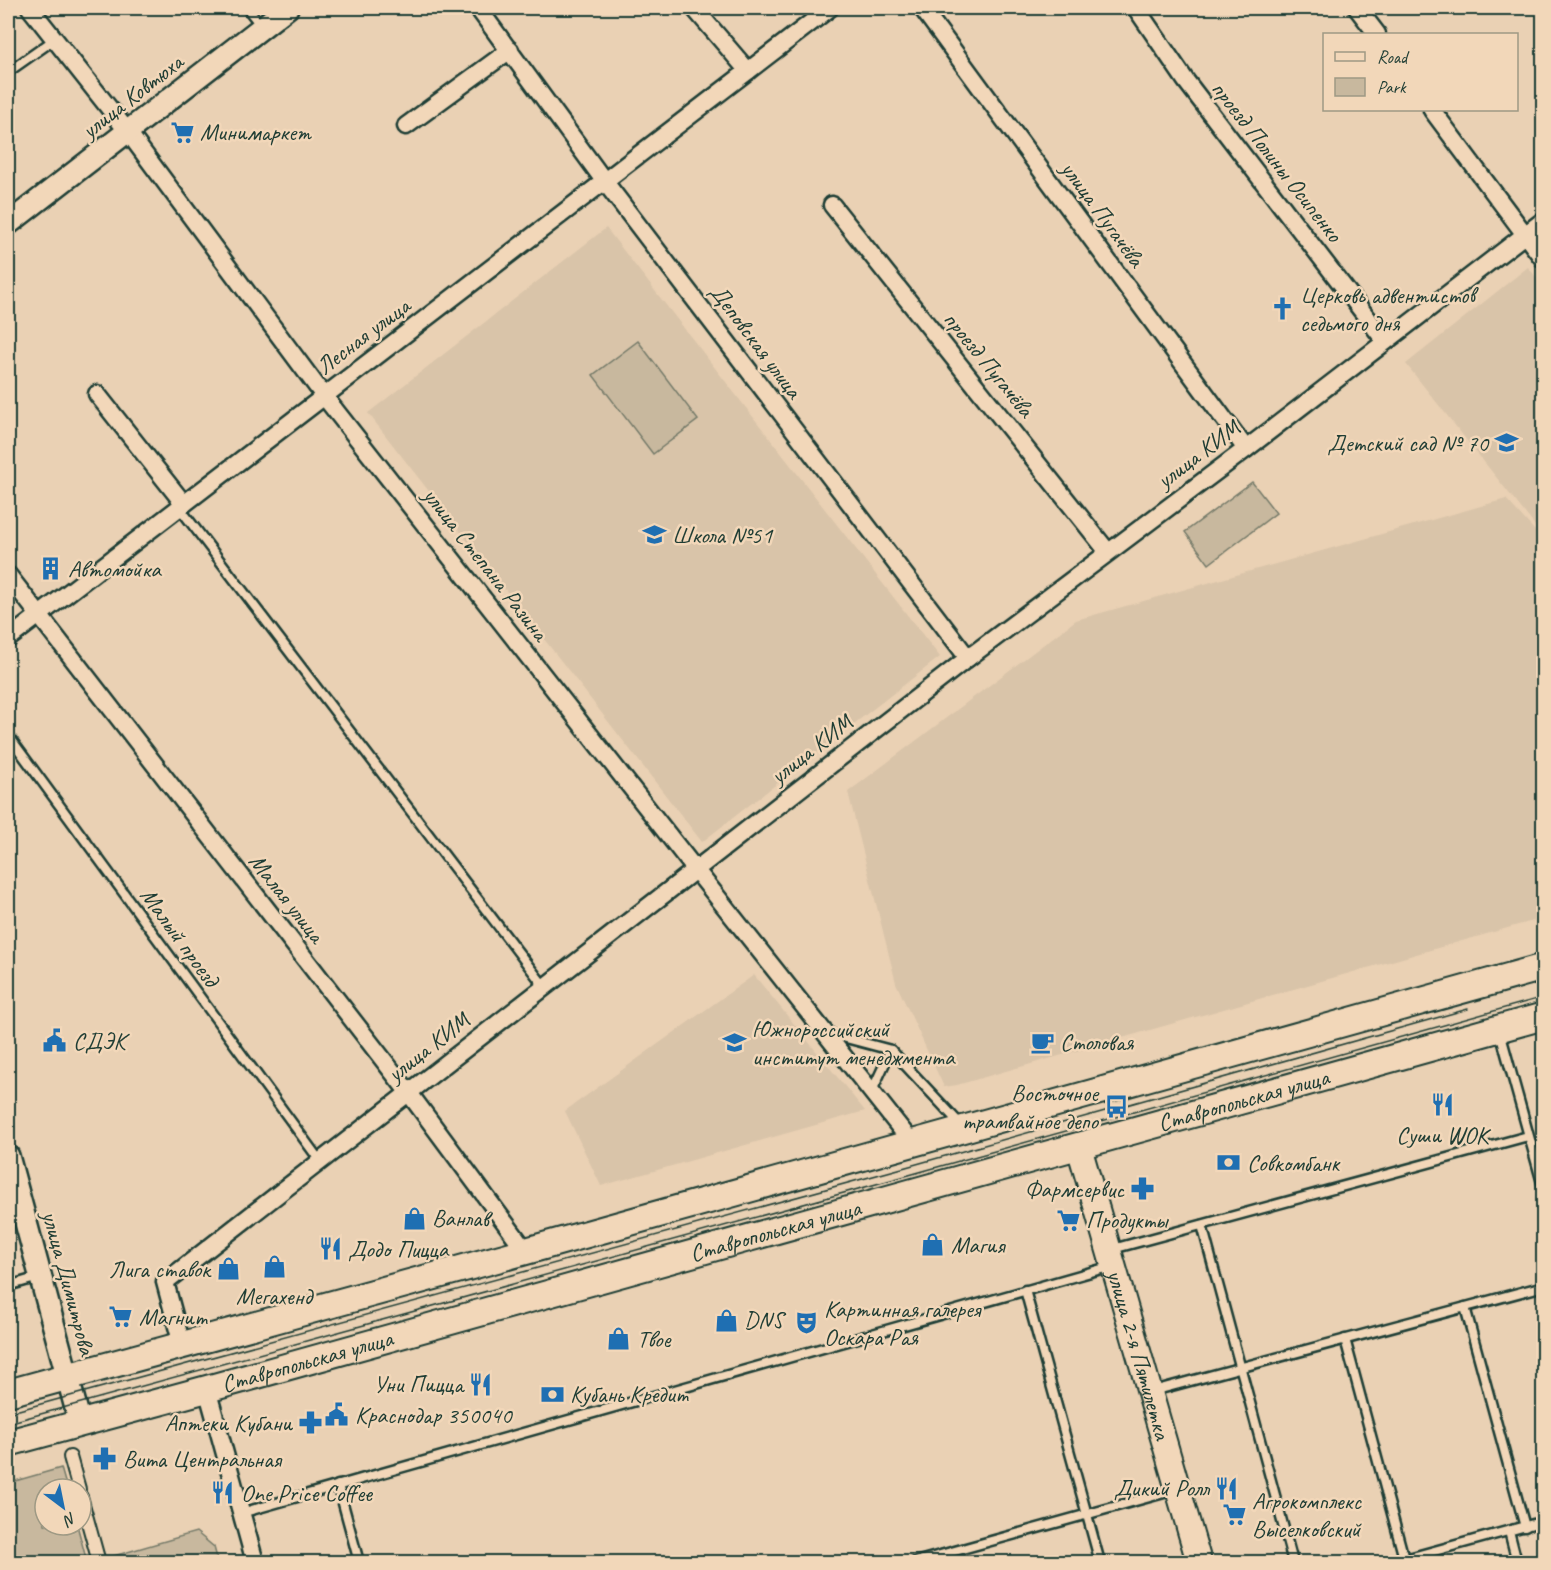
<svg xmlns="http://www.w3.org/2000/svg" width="1551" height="1570" font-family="Caveat,sans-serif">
	<rect width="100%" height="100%" fill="#ead1b4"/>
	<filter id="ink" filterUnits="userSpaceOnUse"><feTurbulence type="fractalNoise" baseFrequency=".0167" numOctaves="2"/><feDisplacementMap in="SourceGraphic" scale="12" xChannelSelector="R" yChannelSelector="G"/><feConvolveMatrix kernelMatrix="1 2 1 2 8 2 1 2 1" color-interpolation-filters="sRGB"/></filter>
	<g filter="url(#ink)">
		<g fill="#d9c4a9">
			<polygon points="606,228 940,657 702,842 368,413"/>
			<polygon points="1528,267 1544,287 1544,521 1536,527 1406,364"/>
			<polygon points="1506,499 1535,531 1543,525 1543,918 957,1085 944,1087 896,983 848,792 1076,620"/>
			<polygon points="754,975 865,1111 601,1186 565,1111"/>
		</g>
		<g fill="#c8b89e" stroke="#747a69" stroke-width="1.5">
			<polygon points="638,341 698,420 653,454 593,375"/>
			<polygon points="1252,482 1276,513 1209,564 1185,532"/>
			<polygon points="61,1468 67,1489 45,1489 45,1525 77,1525 87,1562 8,1562 8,1483"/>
			<polygon points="196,1532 214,1547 218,1562 93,1562"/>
		</g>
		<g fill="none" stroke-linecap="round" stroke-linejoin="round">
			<defs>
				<g id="service">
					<polyline points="247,8 262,27"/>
					<polyline points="8,72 55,39"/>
					<polyline points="179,507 544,986"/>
					<polyline points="8,735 320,1161"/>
					<polyline points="1500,1032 1544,1190"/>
					<polyline points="827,1033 891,1050 962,1126"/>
					<polyline points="872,1091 891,1050"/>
					<polyline points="1202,1225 1293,1562"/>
					<polyline points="1109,1250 1528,1136"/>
					<polyline points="8,1286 39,1277"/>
					<polyline points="1025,1290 1100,1562"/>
					<polyline points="1465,1307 1525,1527"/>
					<polyline points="1345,1339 1405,1562"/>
					<polyline points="1153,1391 1544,1286"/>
					<polyline points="338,1485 359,1562"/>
					<polyline points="241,1513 1112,1266"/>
					<polyline points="1509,1531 1517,1562"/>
					<polyline points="915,1562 1175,1490"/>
					<polyline points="1394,1562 1544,1521"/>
				</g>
				<g id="pedestrian">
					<polyline points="70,1457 79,1489"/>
					<polyline points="81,1497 99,1562"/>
				</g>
				<g id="minor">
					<polyline points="30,8 128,132 324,396 695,869 913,1144"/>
					<polyline points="478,8 605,182 968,658"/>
					<polyline points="694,8 748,71"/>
					<polyline points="922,8 1246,449"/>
					<polyline points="1136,8 1186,81 1385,341"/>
					<polyline points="1357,8 1377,34"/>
					<polyline points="1432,110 1544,260"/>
					<polyline points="406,126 510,50"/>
					<polyline points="832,205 1108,552"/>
					<polyline points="97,394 184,504"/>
					<polyline points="8,575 409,1093 526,1251"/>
					<polyline points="8,639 830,8"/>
					<polyline points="182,1345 165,1282 968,658 1246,449 1544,220"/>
					<polyline points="207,1389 255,1562"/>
				</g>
				<g id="tertiary">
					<polyline points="8,224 287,8"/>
					<polyline points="8,1156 80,1423"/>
				</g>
				<g id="secondary">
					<path id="s1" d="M1079,1147L1199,1562"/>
				</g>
				<g id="primary">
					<polyline points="8,1393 526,1251 1544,967"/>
					<path id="s2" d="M8,1443L207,1389L1544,1016"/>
				</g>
			</defs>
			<use href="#service" stroke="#1f3d34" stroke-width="13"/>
			<use href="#pedestrian" stroke="#1f3d34" stroke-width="16"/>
			<use href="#minor" stroke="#1f3d34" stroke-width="21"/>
			<use href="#tertiary" stroke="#1f3d34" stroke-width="26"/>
			<use href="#secondary" stroke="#1f3d34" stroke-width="28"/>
			<use href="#primary" stroke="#1f3d34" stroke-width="30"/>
			<use href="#service" stroke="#f2d7b9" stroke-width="8"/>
			<use href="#pedestrian" stroke="#f2d7b9" stroke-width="12"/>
			<use href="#minor" stroke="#f2d7b9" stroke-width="16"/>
			<use href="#tertiary" stroke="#f2d7b9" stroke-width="21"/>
			<use href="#secondary" stroke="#f2d7b9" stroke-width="24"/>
			<use href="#primary" stroke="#f2d7b9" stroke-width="26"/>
			<g stroke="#1f3d34" stroke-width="1.5">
				<polyline points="8,1413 906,1167 1468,1009"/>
				<polyline points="8,1423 909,1175 1544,997"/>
			</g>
		</g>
	</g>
	<defs>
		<symbol id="supermarket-bare" viewBox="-9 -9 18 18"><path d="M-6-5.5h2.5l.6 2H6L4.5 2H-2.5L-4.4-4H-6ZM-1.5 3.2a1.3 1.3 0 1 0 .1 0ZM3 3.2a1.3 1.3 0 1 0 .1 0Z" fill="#1f6fb2" stroke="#f2d7b9" stroke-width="2.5" paint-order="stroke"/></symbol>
		<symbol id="church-bare" viewBox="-9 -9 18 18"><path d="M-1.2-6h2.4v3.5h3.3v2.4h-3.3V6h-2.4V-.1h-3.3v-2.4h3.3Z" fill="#1f6fb2" stroke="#f2d7b9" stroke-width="2.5" paint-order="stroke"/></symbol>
		<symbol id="school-bare" viewBox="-9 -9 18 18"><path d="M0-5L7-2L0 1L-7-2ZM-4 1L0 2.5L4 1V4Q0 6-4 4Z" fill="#1f6fb2" stroke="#f2d7b9" stroke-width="2.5" paint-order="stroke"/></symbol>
		<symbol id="building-bare" viewBox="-9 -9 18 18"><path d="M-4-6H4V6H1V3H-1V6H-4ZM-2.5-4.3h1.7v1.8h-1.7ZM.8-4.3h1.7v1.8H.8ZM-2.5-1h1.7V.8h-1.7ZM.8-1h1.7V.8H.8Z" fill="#1f6fb2" stroke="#f2d7b9" stroke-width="2.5" paint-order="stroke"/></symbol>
		<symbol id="civic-bare" viewBox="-9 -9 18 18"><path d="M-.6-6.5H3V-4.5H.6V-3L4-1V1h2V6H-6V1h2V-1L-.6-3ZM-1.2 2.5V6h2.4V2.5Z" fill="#1f6fb2" stroke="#f2d7b9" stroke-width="2.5" paint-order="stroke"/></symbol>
		<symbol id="cafe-bare" viewBox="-9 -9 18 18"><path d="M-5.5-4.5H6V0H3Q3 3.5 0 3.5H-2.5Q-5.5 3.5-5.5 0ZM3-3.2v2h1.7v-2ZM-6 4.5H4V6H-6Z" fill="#1f6fb2" stroke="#f2d7b9" stroke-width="2.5" paint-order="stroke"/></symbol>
		<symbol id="university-bare" viewBox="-9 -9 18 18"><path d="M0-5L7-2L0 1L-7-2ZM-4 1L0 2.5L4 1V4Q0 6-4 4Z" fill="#1f6fb2" stroke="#f2d7b9" stroke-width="2.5" paint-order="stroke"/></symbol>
		<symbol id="restaurant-bare" viewBox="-9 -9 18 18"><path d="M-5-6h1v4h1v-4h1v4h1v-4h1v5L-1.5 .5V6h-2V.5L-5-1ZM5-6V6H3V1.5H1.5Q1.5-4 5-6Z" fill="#1f6fb2" stroke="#f2d7b9" stroke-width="2.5" paint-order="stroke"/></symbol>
		<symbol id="bus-bare" viewBox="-9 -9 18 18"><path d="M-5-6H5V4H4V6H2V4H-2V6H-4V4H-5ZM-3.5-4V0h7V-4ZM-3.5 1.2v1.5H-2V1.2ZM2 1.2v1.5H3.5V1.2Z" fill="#1f6fb2" stroke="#f2d7b9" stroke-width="2.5" paint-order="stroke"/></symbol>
		<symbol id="bank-bare" viewBox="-9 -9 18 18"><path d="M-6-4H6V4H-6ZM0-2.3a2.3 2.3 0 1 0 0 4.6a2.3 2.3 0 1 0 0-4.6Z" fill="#1f6fb2" stroke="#f2d7b9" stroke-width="2.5" paint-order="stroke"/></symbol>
		<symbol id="pharmacy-bare" viewBox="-9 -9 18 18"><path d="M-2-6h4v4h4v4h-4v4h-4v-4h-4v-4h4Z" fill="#1f6fb2" stroke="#f2d7b9" stroke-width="2.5" paint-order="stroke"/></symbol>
		<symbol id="shop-bare" viewBox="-9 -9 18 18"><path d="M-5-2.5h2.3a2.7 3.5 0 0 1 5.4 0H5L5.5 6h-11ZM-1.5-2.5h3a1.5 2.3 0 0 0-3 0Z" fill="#1f6fb2" stroke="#f2d7b9" stroke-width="2.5" paint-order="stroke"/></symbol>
		<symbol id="theatre-bare" viewBox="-9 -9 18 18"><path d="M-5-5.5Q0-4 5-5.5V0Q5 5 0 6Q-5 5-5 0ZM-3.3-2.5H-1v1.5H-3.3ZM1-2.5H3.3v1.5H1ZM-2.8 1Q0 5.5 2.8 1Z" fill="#1f6fb2" stroke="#f2d7b9" stroke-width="2.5" paint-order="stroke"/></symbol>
	</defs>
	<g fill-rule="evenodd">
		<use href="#supermarket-bare" x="166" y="116" width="33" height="33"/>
		<use href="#church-bare" x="1266" y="292" width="33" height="33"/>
		<use href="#school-bare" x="1490" y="426" width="33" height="33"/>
		<use href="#school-bare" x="638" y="518" width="33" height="33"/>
		<use href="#building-bare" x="34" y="552" width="33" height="33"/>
		<use href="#civic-bare" x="38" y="1024" width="33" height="33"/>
		<use href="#cafe-bare" x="1026" y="1026" width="33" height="33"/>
		<use href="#university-bare" x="718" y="1026" width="33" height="33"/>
		<use href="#restaurant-bare" x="1426" y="1088" width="33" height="33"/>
		<use href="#bus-bare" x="1100" y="1090" width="33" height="33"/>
		<use href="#bank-bare" x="1212" y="1146" width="33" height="33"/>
		<use href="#pharmacy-bare" x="1126" y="1172" width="33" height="33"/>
		<use href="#shop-bare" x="398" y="1202" width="33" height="33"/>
		<use href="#supermarket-bare" x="1052" y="1204" width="33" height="33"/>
		<use href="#shop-bare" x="916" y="1228" width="33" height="33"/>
		<use href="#restaurant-bare" x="314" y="1232" width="33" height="33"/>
		<use href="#shop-bare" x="258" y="1250" width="33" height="33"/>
		<use href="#shop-bare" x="212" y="1252" width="33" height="33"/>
		<use href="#supermarket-bare" x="104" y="1300" width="33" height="33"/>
		<use href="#shop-bare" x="710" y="1304" width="33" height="33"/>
		<use href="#theatre-bare" x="790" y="1306" width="33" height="33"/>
		<use href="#shop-bare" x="602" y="1322" width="33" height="33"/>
		<use href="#restaurant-bare" x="464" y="1368" width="33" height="33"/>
		<use href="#bank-bare" x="536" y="1378" width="33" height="33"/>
		<use href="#civic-bare" x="320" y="1398" width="33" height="33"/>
		<use href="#pharmacy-bare" x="294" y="1406" width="33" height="33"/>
		<use href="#pharmacy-bare" x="88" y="1442" width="33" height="33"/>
		<use href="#restaurant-bare" x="1210" y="1472" width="33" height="33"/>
		<use href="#restaurant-bare" x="206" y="1476" width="33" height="33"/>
		<use href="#supermarket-bare" x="1218" y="1498" width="33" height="33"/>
	</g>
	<g text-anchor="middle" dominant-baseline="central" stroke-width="5" stroke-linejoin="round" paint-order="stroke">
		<g font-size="24" fill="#1f3d34" stroke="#f2d7b9">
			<text transform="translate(132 96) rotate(-38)">улица Ковтюха</text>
			<text transform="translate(1277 161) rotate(52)">проезд Полины Осипенко</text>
			<text transform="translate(1103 214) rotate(54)">улица Пугачёва</text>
			<text transform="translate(363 336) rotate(-37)">Лесная улица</text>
			<text transform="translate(756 341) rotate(53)">Деповская улица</text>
			<text transform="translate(989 364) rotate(51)">проезд Пугачёва</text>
			<text transform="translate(1198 454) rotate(-37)">улица КИМ</text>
			<text transform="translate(486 564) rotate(52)">улица Степана Разина</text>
			<text transform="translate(811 749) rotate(-38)">улица КИМ</text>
			<text transform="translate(287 898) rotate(52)">Малая улица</text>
			<text transform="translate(180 937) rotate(54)">Малый проезд</text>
			<text transform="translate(428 1047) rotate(-38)">улица КИМ</text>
			<text stroke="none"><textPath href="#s2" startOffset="1282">Ставропольская улица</textPath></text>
			<text stroke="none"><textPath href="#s2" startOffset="796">Ставропольская улица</textPath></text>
			<text transform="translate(69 1283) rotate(75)">улица Димитрова</text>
			<text stroke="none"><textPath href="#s1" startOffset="216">улица 2-я Пятилетка</textPath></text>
			<text stroke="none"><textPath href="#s2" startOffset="310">Ставропольская улица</textPath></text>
		</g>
		<g font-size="24" fill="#1f3d34" stroke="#f2d7b9" text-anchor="start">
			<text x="200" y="132">Минимаркет</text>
			<text x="1300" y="295">Церковь адвентистов<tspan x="1300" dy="28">седьмого дня</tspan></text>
			<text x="1488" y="443" text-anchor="end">Детский сад № 70</text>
			<text x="672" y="535">Школа №51</text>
			<text x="68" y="569">Автомойка</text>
			<text x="752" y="1029">Южнороссийский<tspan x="752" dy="28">институт менеджмента</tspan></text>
			<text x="73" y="1041">СДЭК</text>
			<text x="1060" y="1042">Столовая</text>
			<text x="1098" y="1093" text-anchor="end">Восточное<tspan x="1098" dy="28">трамвайное депо</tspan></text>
			<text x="1442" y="1135" text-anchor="middle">Суши WOK</text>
			<text x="1247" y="1163">Совкомбанк</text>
			<text x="1124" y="1189" text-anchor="end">Фармсервис</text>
			<text x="432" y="1218">Ванлав</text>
			<text x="1086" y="1220">Продукты</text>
			<text x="951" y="1245">Магия</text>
			<text x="348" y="1249">Додо Пицца</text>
			<text x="210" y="1269" text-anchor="end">Лига ставок</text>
			<text x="274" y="1296" text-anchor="middle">Мегахенд</text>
			<text x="824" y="1309">Картинная галерея<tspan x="824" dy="28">Оскара Рая</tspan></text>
			<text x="139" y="1317">Магнит</text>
			<text x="744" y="1320">DNS</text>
			<text x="637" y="1339">Твое</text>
			<text x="463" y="1384" text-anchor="end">Уни Пицца</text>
			<text x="570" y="1394">Кубань Кредит</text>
			<text x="355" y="1415">Краснодар 350040</text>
			<text x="292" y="1423" text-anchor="end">Аптеки Кубани</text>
			<text x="123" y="1459">Вита Центральная</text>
			<text x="1209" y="1488" text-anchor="end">Дикий Ролл</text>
			<text x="241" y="1493">One Price Coffee</text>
			<text x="1252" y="1501">Агрокомплекс<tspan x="1252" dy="28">Выселковский</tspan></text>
		</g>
	</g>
	<rect width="1551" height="1570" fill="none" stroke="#f2d7b9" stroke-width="30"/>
	<rect x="15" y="15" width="1521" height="1540" fill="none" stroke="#1f3d34" stroke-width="2" filter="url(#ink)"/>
	<rect x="1323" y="33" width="195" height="78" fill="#f2d7b9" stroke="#9e9984" stroke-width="1.5"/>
	<rect x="1335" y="52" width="30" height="9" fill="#f2d7b9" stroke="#9e9984" stroke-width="1.5"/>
	<text x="1377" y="63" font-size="18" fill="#1f3d34">Road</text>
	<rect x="1335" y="78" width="30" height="18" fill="#c8b89e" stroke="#9e9984" stroke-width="1.5"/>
	<text x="1377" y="93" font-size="18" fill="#1f3d34">Park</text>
	<g transform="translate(63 1507) rotate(148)"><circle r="28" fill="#f2d7b9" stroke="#9e9984" stroke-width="1.5"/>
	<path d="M0-4.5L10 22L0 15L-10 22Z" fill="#1f6fb2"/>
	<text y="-9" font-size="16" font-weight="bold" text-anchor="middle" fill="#1f3d34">N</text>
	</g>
</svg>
